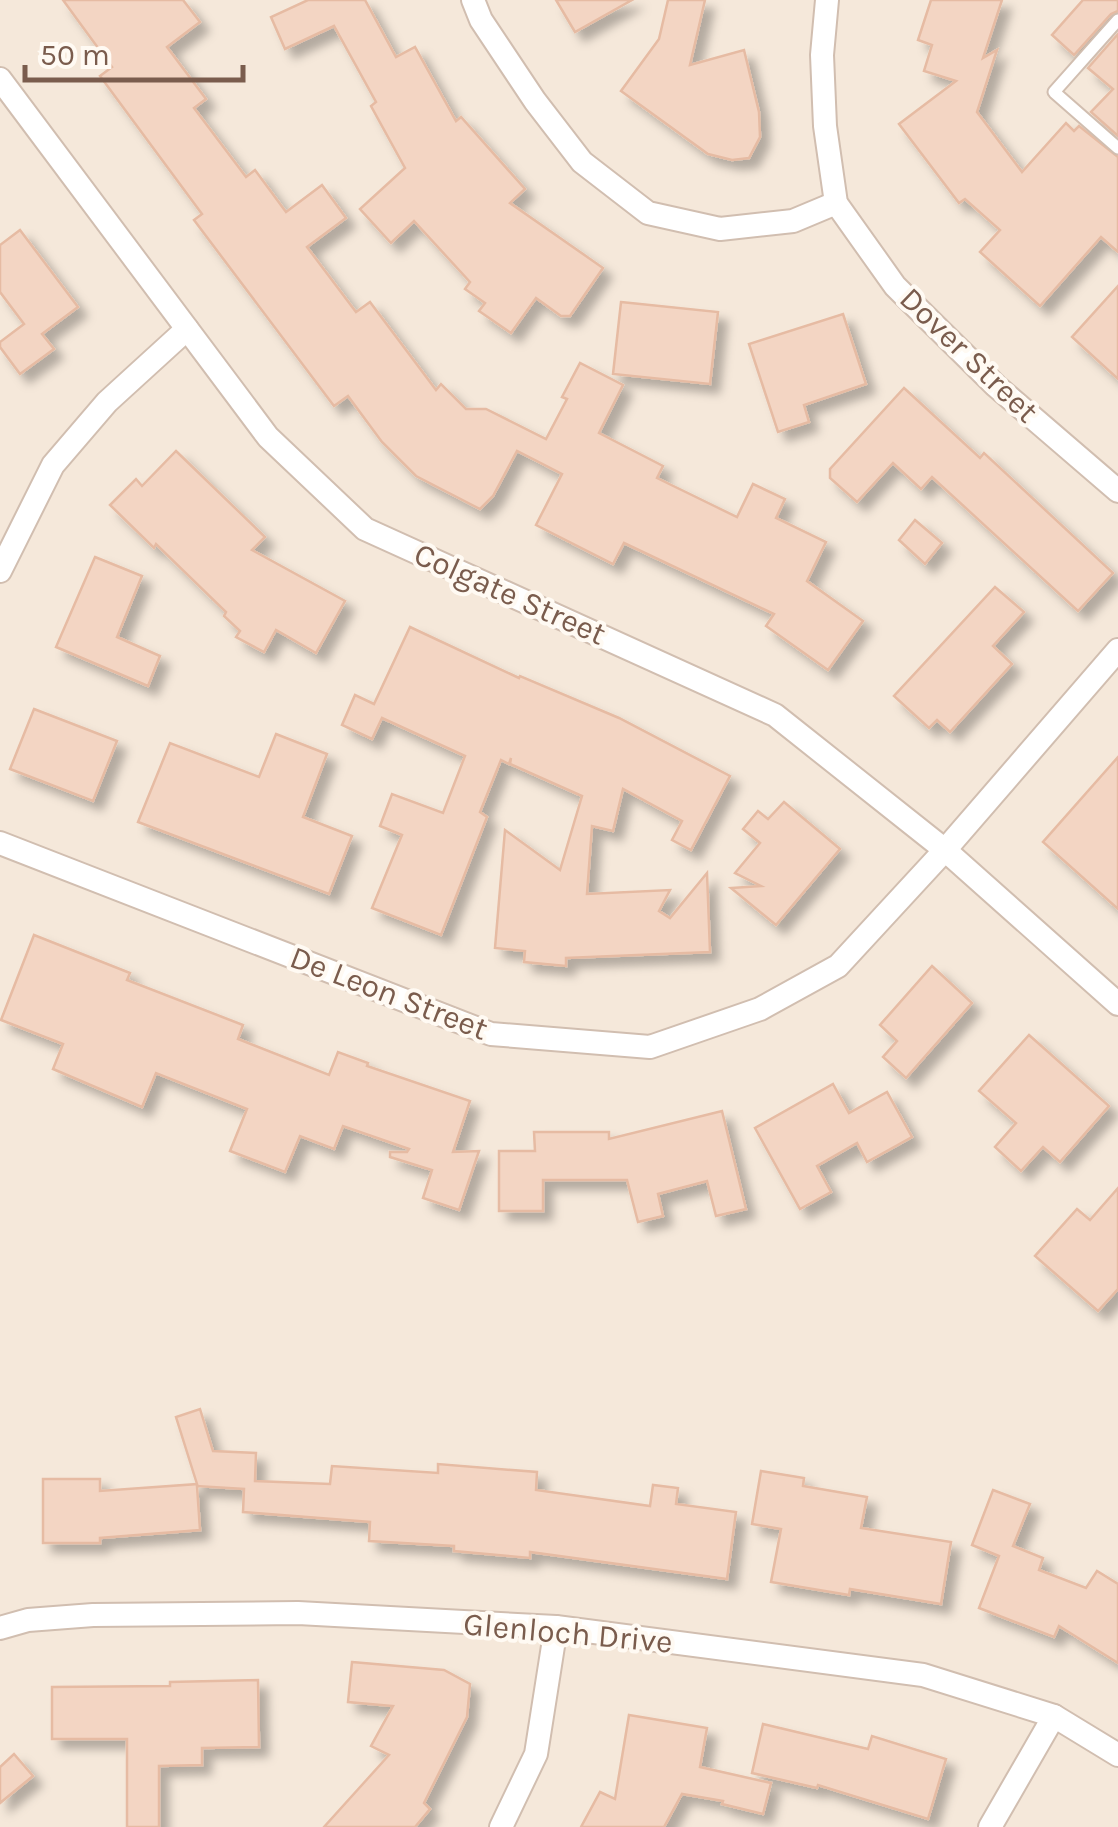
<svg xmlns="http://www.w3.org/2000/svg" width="1118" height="1827" font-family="Karla,sans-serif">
	<defs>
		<filter id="shadow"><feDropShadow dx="9" dy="9" stdDeviation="5" flood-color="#0004"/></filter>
	</defs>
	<rect width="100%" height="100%" fill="#fdf6ec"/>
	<rect fill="#f5e8da" x="0" y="0" width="1118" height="1827"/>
	<g fill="#f3d5c3" stroke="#e6bba3" stroke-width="2.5" filter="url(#shadow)">
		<polygon points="63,0 183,0 200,22 167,47 206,99 194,108 246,177 255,170 286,212 322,185 346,218 307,247 356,312 370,302 436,390 441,384 466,409 486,409 546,439 567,399 562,397 580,363 623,385 599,433 663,466 657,478 737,517 753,484 785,499 776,518 826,542 807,581 863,621 828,670 766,626 774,614 624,543 613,564 536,525 562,474 517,451 493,496 480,509 416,476 382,442 348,396 334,406 194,220 202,214 100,76 112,67"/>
		<polygon points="308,0 365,0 396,57 415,47 456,121 461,117 525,189 510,203 603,268 570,316 561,316 536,298 511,333 479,311 485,303 465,289 470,282 414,221 391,243 360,209 405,168 371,106 376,102 334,26 285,49 271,17"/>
		<polygon points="556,0 632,0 575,32"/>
		<polygon points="668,0 705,0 690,65 744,50 759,112 760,137 749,158 732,160 708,154 621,91 659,39"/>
		<polygon points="931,0 1002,0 983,58 997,50 977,112 1022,172 1066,123 1074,131 1079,126 1118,157 1118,252 1101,237 1040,306 980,252 1000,230 965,199 959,203 899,124 956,81 924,71 932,45 918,40"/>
		<polygon points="1083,0 1118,0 1118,11 1111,14 1074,55 1052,35"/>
		<polygon points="1118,34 1118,136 1091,112 1113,89 1088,68"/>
		<polygon points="20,230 78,307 42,334 54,349 20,374 0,347 0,342 24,324 0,292 0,245"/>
		<polygon points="1118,286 1118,379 1072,337"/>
		<polygon points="621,302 718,312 710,384 613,374"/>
		<polygon points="843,314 866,384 804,405 809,422 778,432 749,344"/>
		<polygon points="904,388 980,458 984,453 1113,573 1078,611 932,477 921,489 893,463 857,502 830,478 830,469"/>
		<polygon points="176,451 265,537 252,550 345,601 316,653 276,630 264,652 236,637 240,631 224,616 226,612 156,544 154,548 110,505 136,479 142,486"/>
		<polygon points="915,520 942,543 925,564 899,540"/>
		<polygon points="95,557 142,576 117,637 160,656 148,686 56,647"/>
		<polygon points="995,587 1024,612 993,646 1012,664 950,732 937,720 929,728 894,696"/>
		<polygon points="410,627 519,678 520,676 619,718 730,776 691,850 672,840 682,821 623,789 613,831 592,826 587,894 670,890 659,911 670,918 707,873 710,952 566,958 566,966 524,962 525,951 495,948 505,830 560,870 582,796 510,764 511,758 509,764 501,760 480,812 487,817 441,935 372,908 402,835 380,826 392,794 443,813 465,756 382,718 372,739 342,725 355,695 374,704"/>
		<polygon points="34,709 117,741 93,801 10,769"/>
		<polygon points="276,734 327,754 303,817 352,836 329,894 138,822 170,743 259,777"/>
		<polygon points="1118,757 1118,909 1043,842"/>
		<polygon points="784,802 840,849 776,925 731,888 761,886 735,873 760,843 743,829 758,811 768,819"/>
		<polygon points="34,935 130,973 127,980 243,1025 238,1039 329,1075 338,1052 368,1063 367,1066 470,1101 453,1152 479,1151 459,1210 423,1198 432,1170 390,1157 390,1152 407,1152 409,1149 343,1126 334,1149 300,1136 285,1172 230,1151 247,1109 156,1073 142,1107 53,1069 63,1044 1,1020"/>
		<polygon points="932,966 972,1003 906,1078 883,1057 897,1041 880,1025"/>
		<polygon points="1029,1035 1109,1106 1060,1162 1043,1147 1021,1171 995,1147 1016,1123 979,1091"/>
		<polygon points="833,1084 849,1113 887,1092 912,1137 867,1162 857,1143 817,1166 831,1192 800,1209 755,1128"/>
		<polygon points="722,1111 746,1209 716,1216 707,1181 658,1194 663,1216 638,1222 627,1180 543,1180 543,1211 499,1211 499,1151 535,1151 534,1132 609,1132 609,1139"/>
		<polygon points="1118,1188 1118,1289 1098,1311 1035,1256 1077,1209 1090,1220"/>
		<polygon points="200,1409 213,1451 256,1453 255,1481 330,1484 332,1466 438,1473 438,1464 537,1472 536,1490 650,1506 653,1485 678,1488 676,1504 736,1512 727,1579 530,1552 530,1558 454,1551 454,1546 369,1541 370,1522 243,1512 244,1489 197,1486 200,1530 100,1538 100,1543 43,1543 43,1479 100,1479 100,1491 197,1484 176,1417"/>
		<polygon points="761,1471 804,1478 803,1486 867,1497 861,1528 951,1542 941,1604 850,1589 849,1595 771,1582 781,1529 752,1524"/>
		<polygon points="993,1490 1030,1504 1013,1546 1043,1558 1039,1570 1086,1588 1097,1571 1118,1584 1118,1663 1059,1626 1054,1637 979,1608 999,1556 972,1545"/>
		<polygon points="352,1662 444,1670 470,1684 467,1717 424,1803 430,1809 415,1827 324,1827 389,1755 371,1746 393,1706 348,1702"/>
		<polygon points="258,1680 259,1747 202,1748 202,1765 159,1766 159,1827 127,1827 127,1739 52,1739 52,1687 170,1686 170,1682"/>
		<polygon points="629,1715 707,1728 700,1767 771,1783 763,1814 722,1804 723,1801 682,1794 664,1827 581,1827 600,1792 615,1799"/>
		<polygon points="763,1724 868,1749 872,1736 946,1759 928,1819 818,1785 817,1788 752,1773"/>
		<polygon points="14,1754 33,1776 0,1803 0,1767"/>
	</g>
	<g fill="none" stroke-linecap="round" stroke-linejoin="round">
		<defs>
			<polyline id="service" points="1118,20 1054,92 1118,148"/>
			<g id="minor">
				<polyline points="473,0 481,20 535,101 582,162 648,213 720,229 793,221 836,203"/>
				<polyline points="827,0 822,55 825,126 836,203 895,286 996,386 1118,491"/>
				<polyline points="0,79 268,437 365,529 775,715 945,850 1118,1004"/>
				<polyline points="0,571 53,465 107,402 187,329"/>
				<polyline points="0,843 491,1034 650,1047 760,1009 838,966 945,850 1118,650"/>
				<polyline points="0,1628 28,1620 93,1615 298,1613 556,1627 923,1675 1054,1716 1118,1755"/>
				<polyline points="501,1827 536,1754 556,1627"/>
				<polyline points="990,1827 1054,1716"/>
			</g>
		</defs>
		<use href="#service" stroke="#d1beb0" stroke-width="15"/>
		<use href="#minor" stroke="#d1beb0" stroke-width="26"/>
		<use href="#service" stroke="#fff" stroke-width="11"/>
		<use href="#minor" stroke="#fff" stroke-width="22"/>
	</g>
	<g text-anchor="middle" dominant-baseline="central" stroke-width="8" stroke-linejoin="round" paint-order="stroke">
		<g font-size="32" fill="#7a5c4d" stroke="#fffaf3">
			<text transform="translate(969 355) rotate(44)">Dover Street</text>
			<text transform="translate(510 594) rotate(24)">Colgate Street</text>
			<text transform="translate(389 993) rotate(21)">De Leon Street</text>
			<text transform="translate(568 1633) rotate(5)">Glenloch Drive</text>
		</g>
	</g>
	<path d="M25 65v15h218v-15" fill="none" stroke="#7a5c4d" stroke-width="5"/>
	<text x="40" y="65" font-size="30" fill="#7a5c4d" stroke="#fffaf3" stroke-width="8" paint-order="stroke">50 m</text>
</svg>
